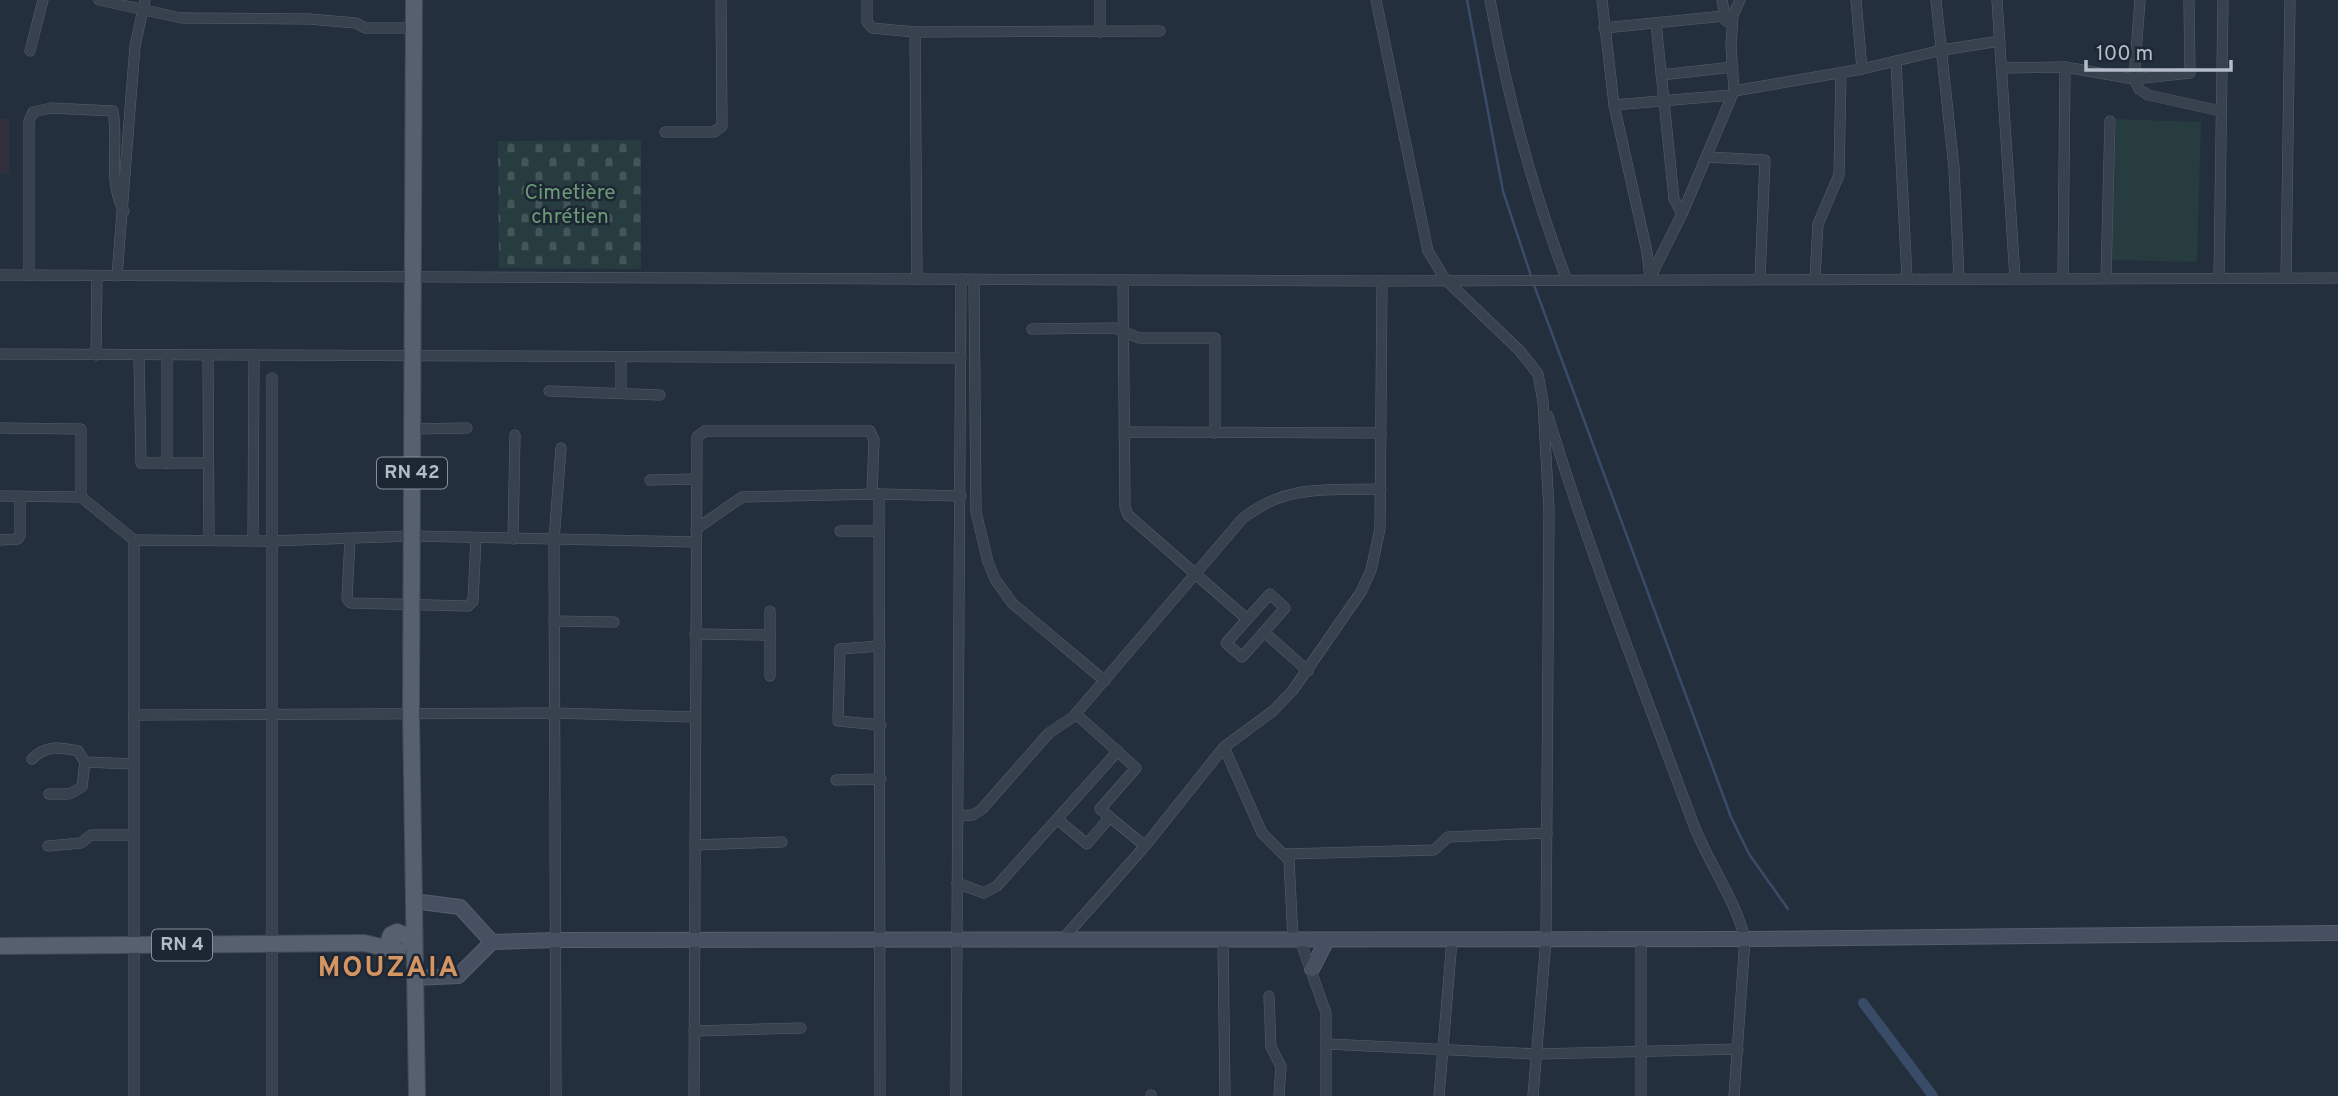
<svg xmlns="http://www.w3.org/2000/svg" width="2338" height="1096" font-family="Overpass,sans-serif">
	<defs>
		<pattern id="cemetery-stones" width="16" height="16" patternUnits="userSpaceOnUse" patternTransform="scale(1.75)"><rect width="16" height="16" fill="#263c3f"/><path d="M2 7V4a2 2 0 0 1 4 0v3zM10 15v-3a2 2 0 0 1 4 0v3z" fill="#435659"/></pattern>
	</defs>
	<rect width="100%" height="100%" fill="#242f3e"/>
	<rect fill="#32303f" x="0" y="119" width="9" height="55"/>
	<polygon fill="#263c3f" points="2116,119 2201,122 2197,262 2112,260"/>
	<polygon fill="url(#cemetery-stones)" points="641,140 641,269 499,268 498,141"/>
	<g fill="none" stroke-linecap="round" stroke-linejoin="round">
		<g stroke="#394c67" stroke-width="2.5">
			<polyline points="1467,0 1503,191 1532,279"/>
			<polyline points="1534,285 1731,817 1749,854 1788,909"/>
		</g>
		<polyline stroke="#394c67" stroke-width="10" points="1863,1003 1933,1096"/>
		<defs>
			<g id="street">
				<polyline points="99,0 181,18 309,19 356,23 365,28 414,28"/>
				<polyline points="867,0 867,22 872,28 915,32 1160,31"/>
				<polyline points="1100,0 1100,32"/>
				<polyline points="1376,0 1428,251 1445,279 1520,351 1538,374 1543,402 1549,510 1546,940 1533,1096"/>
				<path d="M1490,0C1507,95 1532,188 1566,278"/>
				<polyline points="1602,0 1614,105 1647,252 1650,278"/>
				<polyline points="1722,0 1726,21"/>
				<polyline points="1856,0 1862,69"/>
				<polyline points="1936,0 1954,168 1959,278"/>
				<polyline points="1997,0 2015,278"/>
				<polyline points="2140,0 2134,79 2190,73 2189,0"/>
				<polyline points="1656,23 1674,199 1682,214"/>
				<polyline points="1604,28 1724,16"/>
				<polyline points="915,32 917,279"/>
				<polyline points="30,51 43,0"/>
				<polyline points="1896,61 1907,278"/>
				<polyline points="2002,68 2065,67 2134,79 2139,89 2148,95 2221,111"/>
				<polyline points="1661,75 1733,67"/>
				<polyline points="1734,91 1862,69 1942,50 2000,41"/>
				<polyline points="1614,105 1731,95"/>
				<polyline points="665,132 714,132 722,126 721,0"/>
				<polyline points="1706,157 1765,160 1760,278"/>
				<polyline points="0,275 1382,281 2338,278"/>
				<path d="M29,275V121L33,112L51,108L113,111C119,143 107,182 124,211"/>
				<polyline points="117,276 135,46 145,0"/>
				<polyline points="1650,278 1682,214 1734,91 1731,46 1733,15 1740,0"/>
				<polyline points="1815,278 1818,224 1839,175 1841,73"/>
				<polyline points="2063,278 2065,67"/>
				<polyline points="2106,278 2110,121"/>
				<polyline points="2219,278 2223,0"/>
				<polyline points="2286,278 2290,0"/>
				<polyline points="974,280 976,512 988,562 995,579 1012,603 1105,681"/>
				<polyline points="1123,280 1125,507 1128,515 1247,619"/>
				<polyline points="1032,329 1115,328 1139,338 1215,338 1215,433"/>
				<polyline points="0,354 961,358"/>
				<polyline points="96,355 97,276"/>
				<polyline points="208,355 209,540"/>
				<polyline points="139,357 141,463 208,463"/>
				<polyline points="621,357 621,393"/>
				<polyline points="549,391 660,395"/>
				<path d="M1548,416C1590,554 1643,688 1693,823C1708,863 1735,898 1745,939L1734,1096"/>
				<polyline points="0,428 81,429 81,497 134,540"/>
				<polyline points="412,429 467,428"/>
				<polyline points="1124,432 1381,433"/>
				<polyline points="167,463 167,355"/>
				<polyline points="650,480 697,479"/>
				<polyline points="879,494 961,496"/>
				<polyline points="0,496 81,497"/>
				<polyline points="696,529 742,497 879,494 880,1096"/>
				<polyline points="840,531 879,531"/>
				<polyline points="350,539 347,599 351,603 468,606 473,601 476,538"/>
				<polyline points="513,539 515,435"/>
				<polyline points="0,540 18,539 20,536 20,496"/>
				<polyline points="253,540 254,355"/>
				<polygon points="1270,594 1285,608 1242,657 1226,643"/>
				<polyline points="770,611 770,676"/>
				<polyline points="554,621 614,622"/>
				<polyline points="1264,632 1308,671"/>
				<polyline points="695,634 770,635"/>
				<polyline points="880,646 840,649 838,721 881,725"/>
				<polyline points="1076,714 1136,768 1100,809 1145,846"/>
				<polyline points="134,715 554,713 694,717"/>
				<polyline points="1224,747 1262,833 1289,860 1293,940"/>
				<path d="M32,759C46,745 59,747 78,751L85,762L133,764"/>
				<polyline points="836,780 881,779"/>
				<polyline points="49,794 69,794 82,787 85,762"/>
				<path d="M958,816L973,815L982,809L1049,733L1073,717L1243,518C1287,484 1328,490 1381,489"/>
				<polyline points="1057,819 1087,844 1110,817"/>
				<polyline points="695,845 782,842"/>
				<polyline points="48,846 81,843 91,835 133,835"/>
				<polyline points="1285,854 1434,850 1448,837 1547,833"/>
				<polyline points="957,883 984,893 997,886 1118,751"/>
				<polyline points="1062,940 1145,846 1224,747 1273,711 1293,690 1361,592 1371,570 1380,529 1382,281"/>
				<polyline points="1223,940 1225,1096"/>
				<polyline points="1300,940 1326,1013 1326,1096"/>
				<polyline points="1641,940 1641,1096"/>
				<polyline points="1269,996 1271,1047 1281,1066 1279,1096"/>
				<polyline points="694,1031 801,1028"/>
				<polyline points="1327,1044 1537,1054 1738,1049"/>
				<polyline points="1151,1095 1151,1096"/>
				<polyline points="134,1096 134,540 270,541 411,536 696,542"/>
				<polyline points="272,1096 272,378"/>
				<polyline points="556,1096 554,540 561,448"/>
				<polyline points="694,1096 697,437 705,431 870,431 874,440 872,494"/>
				<polyline points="956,1096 961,279"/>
				<polyline points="1439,1096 1452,940"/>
			</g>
			<g id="secondary">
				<polyline points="413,901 460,907 492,942"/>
				<polyline points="1312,969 1327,940"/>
				<polyline points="414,978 458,976 492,942 556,940 1745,939 2338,933"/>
			</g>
			<g id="primary">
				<polyline points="414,0 411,713 417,1096"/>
				<polyline points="0,946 364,943 394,950"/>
				<polyline points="398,951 388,943 391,935 397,932 407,936 414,947"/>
			</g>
		</defs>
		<use href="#street" stroke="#565f6c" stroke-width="11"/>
		<use href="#secondary" stroke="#565f6c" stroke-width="16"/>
		<use href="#primary" stroke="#414a57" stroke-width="18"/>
		<use href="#street" stroke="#38414e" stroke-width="10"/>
		<use href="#secondary" stroke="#465061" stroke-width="14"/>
		<use href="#primary" stroke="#56606e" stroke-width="16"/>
	</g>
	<g text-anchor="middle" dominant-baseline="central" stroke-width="5" stroke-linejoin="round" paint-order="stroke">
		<g fill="#1d2633" stroke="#878f9c" stroke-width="2">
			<rect x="377" y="457.5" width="70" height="31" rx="5"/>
			<rect x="152" y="929.5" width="60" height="31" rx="5"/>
		</g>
		<g font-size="19" font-weight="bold" fill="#b4bcc9">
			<text x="412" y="473">RN 42</text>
			<text x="182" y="945">RN 4</text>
		</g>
		<g font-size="21" fill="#6b9a76" stroke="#1d2633">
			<text x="570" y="193">Cimetière<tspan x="570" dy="24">chrétien</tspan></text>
		</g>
		<g font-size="28" font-weight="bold" letter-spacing="2" fill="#d59563" stroke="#1d2633">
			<text x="389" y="969">MOUZAIA</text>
		</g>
	</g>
	<path d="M2086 60v10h145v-10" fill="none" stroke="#b4bcc9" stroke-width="3.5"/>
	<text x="2096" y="60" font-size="21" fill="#b4bcc9" stroke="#1d2633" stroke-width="5" paint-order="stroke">100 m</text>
</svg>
